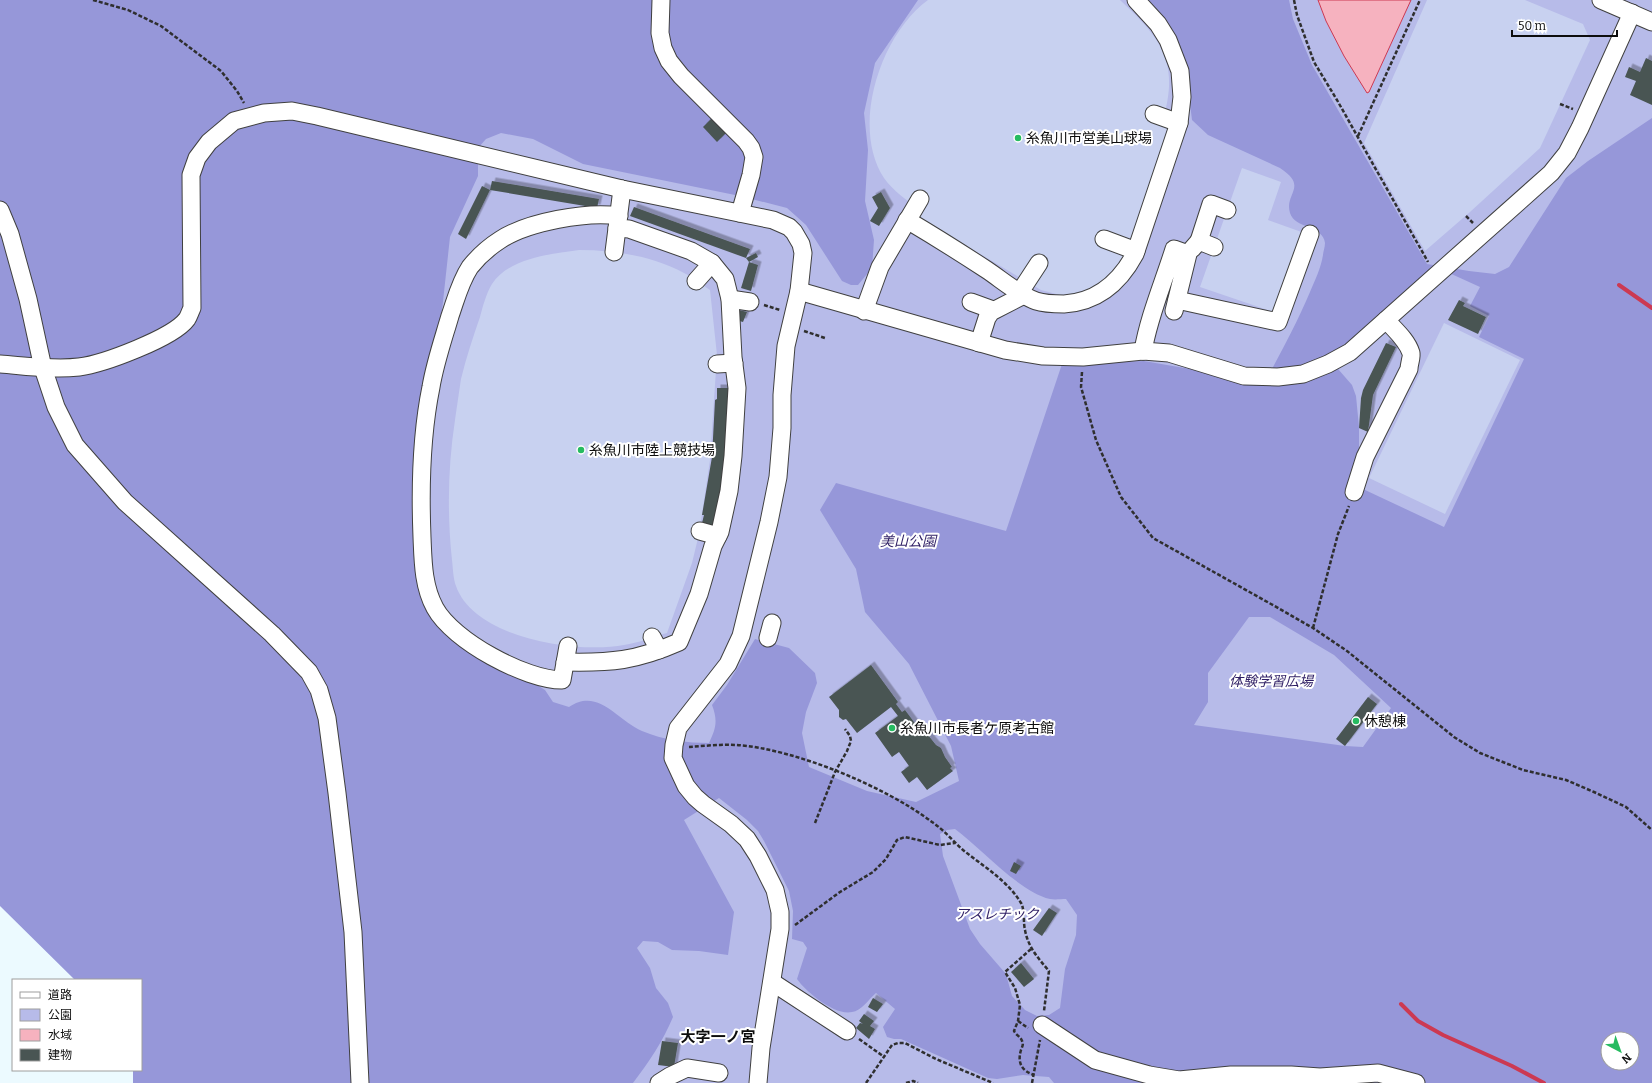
<svg xmlns="http://www.w3.org/2000/svg" width="1652" height="1083" font-family="Bitter,'Noto Sans JP',serif">
	<defs>
		<filter id="shadow"><feDropShadow dx="3.5" dy="-3.5" stdDeviation="0" flood-color="#0004"/></filter>
	</defs>
	<rect width="100%" height="100%" fill="#ecfaff"/>
	<polygon fill="#b7bbe9" points="492,0 1652,0 1652,1083 1632,1063 1632,1039 1608,1039 1214,1083 385,1083 0,160"/>
	<path fill="#9697d9" fill-rule="evenodd" d="M0,0H918L875,63L864,113L868,150L865,201L874,240L872,268L858,285H851L842,281L806,225L787,208L740,196L583,164L533,139L501,133L486,139L478,148V176L450,237L415,559L426,610L466,648L529,680L545,690L553,702L569,707C598,687 617,720 642,731C663,740 687,743 709,743C716,728 718,721 712,705L727,685L755,639L789,648L815,673L817,683L806,712L802,733L809,767L867,791L916,802L959,781L951,746L909,664L865,612L856,569L820,510L836,483L1006,531L1062,364L1144,361L1265,382C1281,352 1297,323 1310,292C1315,280 1321,268 1323,255C1323,252 1325,247 1325,243C1323,225 1295,229 1290,213C1284,193 1309,187 1280,168L1208,135L1192,120L1187,80L1138,0H1289L1293,19L1312,65L1427,264L1469,271L1495,274L1509,267L1566,178L1588,161L1652,118V1083H1054L1049,1077L1023,1075L997,1079L988,1078L901,1039H894L887,1037L883,1027L895,1009L876,993C869,999 861,1011 852,1012C835,1016 806,992 797,979L807,948L803,942L792,939L793,911L789,891L764,841L758,831L747,820L719,798L684,820L734,912L728,955L699,951L672,950L658,942L643,941L637,948L650,968L656,988L668,1003L673,1017C663,1041 649,1062 633,1083H133V1070H141V980H75L0,906ZM1447,272L1480,287L1470,306L1489,316L1479,337L1524,359L1444,527L1348,482L1359,453V427L1356,396L1352,385L1338,369ZM1249,617H1270L1334,655L1391,708L1363,747L1345,746L1194,725L1208,702V673ZM955,829C982,849 1018,891 1050,899C1055,900 1061,899 1066,899L1077,915L1076,935L1065,969L1060,1008L1049,1015L1037,1016L1025,1010L1012,996L1006,974L980,944L970,929L943,856L940,834L947,830ZM1608,1039H1632V1063H1608Z"/>
	<g fill="#c8d1f0">
		<path d="M928,0H1120C1163,40 1180,64 1162,123L1169,125L1126,254L1109,277L1093,288L1071,294L1060,295L1041,290L916,216L920,210C907,200 893,191 884,178C850,126 881,34 928,0Z"/>
		<polygon points="1427,0 1525,0 1583,24 1590,40 1540,148 1470,212 1425,251 1364,143"/>
		<polygon points="1242,168 1281,182 1268,220 1307,234 1279,314 1200,287"/>
		<path d="M579,250C615,250 652,256 684,273C693,277 701,284 710,290L717,355L710,460L699,534L692,563L667,633C653,637 638,643 624,645C576,654 474,638 456,586C453,578 453,568 452,560C447,514 448,465 455,420C457,406 459,392 461,379C466,358 473,337 480,317C483,306 486,294 492,284C509,258 551,254 579,250Z"/>
		<polygon points="1444,323 1520,360 1445,514 1369,478"/>
	</g>
	<polygon fill="#f6b2bf" stroke="#cc3952" points="1318,0 1411,0 1369,92 1367,93 1344,56 1326,21"/>
	<g fill="none" stroke-linecap="round" stroke-linejoin="round">
		<g stroke="#cc3952" stroke-width="4">
			<polyline points="1619,285 1652,308"/>
			<polyline points="1401,1004 1418,1021 1443,1035 1512,1066 1544,1083"/>
		</g>
	</g>
	<g fill="#495553" filter="url(#shadow)">
		<polygon points="1646,58 1652,61 1652,105 1630,95 1636,81 1625,77 1629,67 1640,72"/>
		<polygon points="712,118 726,133 717,142 703,127"/>
		<polygon points="492,181 599,199 597,208 490,190"/>
		<polygon points="482,186 490,190 466,239 458,234"/>
		<polygon points="881,192 890,208 879,226 870,221 878,208 872,197"/>
		<polygon points="634,207 750,249 746,258 630,216"/>
		<polygon points="756,253 758,257 749,262 746,258"/>
		<polygon points="749,262 758,265 751,291 741,288"/>
		<polygon points="1459,300 1465,303 1463,306 1486,317 1478,334 1448,320"/>
		<polygon points="739,310 747,312 743,322 736,320"/>
		<polygon points="1386,343 1396,347 1373,395 1368,432 1359,428 1361,398 1363,390"/>
		<polygon points="717,388 733,388 717,531 701,527 704,515 702,515 712,457 715,400 717,399"/>
		<polygon points="871,665 898,702 896,704 902,712 905,710 923,734 924,733 927,736 928,735 936,745 941,748 945,757 952,767 950,768 953,771 927,790 917,777 909,783 901,772 909,766 899,752 892,757 875,733 898,716 891,707 857,733 846,719 843,720 839,717 839,710 829,697"/>
		<polygon points="1368,697 1377,704 1345,746 1336,739"/>
		<polygon points="1014,862 1021,866 1016,874 1010,871"/>
		<polygon points="1049,908 1057,913 1042,936 1033,930"/>
		<polygon points="1021,963 1034,979 1024,987 1011,972"/>
		<polygon points="873,998 883,1004 877,1012 868,1007"/>
		<polygon points="864,1014 874,1021 870,1026 875,1029 869,1039 856,1028 860,1023 863,1024 859,1021"/>
		<polygon points="662,1041 678,1043 674,1067 658,1065"/>
	</g>
	<g fill="none" stroke-linecap="round" stroke-linejoin="round">
		<defs>
			<g id="minor">
				<polyline points="661,0 660,33 663,48 669,61 681,76 746,141 751,148 754,157 751,175 740,213"/>
				<polyline points="1601,0 1652,22"/>
				<polyline points="1154,114 1179,123"/>
				<polyline points="0,210 10,234 28,299 43,368 56,407 75,445 125,502 272,634 309,672 319,690 327,718 337,793 353,932 360,1083"/>
				<path d="M907,220C934,236 961,253 987,270C1002,280 1019,295 1036,301C1045,304 1055,304 1064,304C1097,302 1120,282 1135,254L1179,123L1182,97L1180,71L1168,40L1158,24L1136,0"/>
				<polyline points="1104,239 1136,251"/>
				<polyline points="1199,241 1211,204 1227,210"/>
				<polyline points="1192,249 1199,241 1214,247"/>
				<polyline points="614,252 622,189"/>
				<polyline points="696,281 712,263"/>
				<polyline points="799,291 1005,350 1043,356 1083,357 1143,351 1169,353 1244,376 1278,377 1303,374 1328,364 1350,352 1551,173 1567,153 1580,128 1632,13"/>
				<polyline points="1020,292 1039,263"/>
				<polyline points="730,299 750,302"/>
				<polyline points="1177,300 1278,322 1310,234"/>
				<polyline points="971,302 993,310"/>
				<polyline points="864,311 880,267 920,199"/>
				<polyline points="979,343 987,318 991,312 1024,295"/>
				<path d="M1143,351C1149,316 1163,284 1174,249L1188,254L1174,311"/>
				<path d="M0,364C26,366 53,370 79,367C103,364 173,338 187,319C189,316 190,312 192,308L191,175L197,158L209,142L234,121L264,113L292,111L317,116L622,189L773,220L789,227L794,232L801,244L803,253L799,291L786,346L782,395V428L778,477L769,522L741,636L728,664L678,728L674,745L673,758L686,786L695,797L703,804L731,824L747,839L758,856L775,890L780,912V929L761,1048L758,1083"/>
				<polyline points="717,364 734,363"/>
				<path d="M1354,492L1365,457L1409,369C1409,364 1412,357 1411,353C1407,340 1395,330 1386,320"/>
				<polyline points="700,531 718,536"/>
				<polyline points="652,637 659,650"/>
				<polyline points="768,638 772,623"/>
				<path d="M568,646L562,680C526,680 453,641 435,608C423,586 423,561 422,537C420,487 421,436 431,387C435,363 443,340 450,316C456,299 460,282 470,267C478,257 489,247 500,240C527,222 587,211 619,216"/>
				<path d="M565,662C611,663 636,661 679,642L699,594L713,546L720,532L729,491L733,456L737,388L733,357L730,299L725,279L712,263L691,251L629,229L617,228"/>
				<polyline points="772,982 847,1031"/>
				<polyline points="1042,1025 1095,1060 1149,1075 1179,1080 1231,1075 1291,1075 1320,1077 1378,1073 1416,1083"/>
				<polyline points="659,1083 670,1076 687,1068 719,1073"/>
			</g>
		</defs>
		<use href="#minor" stroke="#404040" stroke-width="19"/>
		<g stroke="#2f2f2f" stroke-width="2.5" stroke-dasharray="4 2" stroke-linecap="butt">
			<polyline points="93,0 128,10 161,26 221,71 237,91 244,103"/>
			<polyline points="1294,0 1297,15 1314,62 1337,100 1428,262"/>
			<polyline points="1560,104 1573,109"/>
			<polyline points="1358,136 1420,0"/>
			<polyline points="1466,216 1473,223"/>
			<polyline points="764,305 780,310"/>
			<polyline points="804,331 825,338"/>
			<polyline points="1082,372 1081,387 1096,440 1121,497 1153,538 1271,604 1313,628 1347,651 1454,737 1480,753 1523,770 1566,780 1594,792 1626,807 1652,830"/>
			<polyline points="1313,628 1338,534 1349,506"/>
			<path d="M689,747C704,746 721,744 737,745C795,749 886,787 932,822C944,830 953,841 963,850C983,866 1008,881 1021,903C1025,910 1023,922 1025,930C1028,947 1038,958 1049,971L1044,1011"/>
			<polyline points="815,823 835,772 847,751 851,741 850,736 845,729"/>
			<polyline points="795,925 840,892 873,872 886,859 897,840 905,837 940,845 955,843"/>
			<path d="M1031,949L1005,972L1015,988L1020,1005L1018,1021L1014,1031C1016,1035 1021,1037 1022,1041C1024,1044 1022,1047 1021,1050C1017,1063 1022,1071 1034,1075"/>
			<polyline points="1018,1021 1028,1028"/>
			<polyline points="859,1039 883,1056"/>
			<polyline points="866,1083 892,1045 898,1043 905,1043 936,1059 993,1083"/>
			<polyline points="906,1083 913,1081 918,1083"/>
			<polyline points="1032,1083 1040,1040"/>
		</g>
		<use href="#minor" stroke="#fff" stroke-width="17"/>
	</g>
	<g fill="#26bb60" stroke="#fff" stroke-width="1.5">
		<circle cx="1018" cy="138" r="4"/>
		<circle cx="581" cy="450" r="4"/>
		<circle cx="1356" cy="721" r="4"/>
		<circle cx="892" cy="728" r="4"/>
	</g>
	<g text-anchor="middle" dominant-baseline="central" stroke-width="4" stroke-linejoin="round" paint-order="stroke">
		<g font-size="14" fill="#0d0d0d" stroke="#fff" text-anchor="start">
			<text x="1026" y="138">糸魚川市営美山球場</text>
			<text x="589" y="450">糸魚川市陸上競技場</text>
			<text x="1364" y="721">休憩棟</text>
			<text x="900" y="728">糸魚川市長者ケ原考古館</text>
		</g>
		<g font-size="14" font-style="italic" fill="#2e1e64" stroke="#fff">
			<text x="908" y="541">美山公園</text>
			<text x="1271" y="681">体験学習広場</text>
			<text x="997" y="914">アスレチック</text>
		</g>
		<g font-size="15" font-weight="bold" fill="#0d0d0d" stroke="#fff">
			<text x="718" y="1037">大字一ノ宮</text>
		</g>
	</g>
	<rect x="12" y="979" width="130" height="92" fill="#ffffff" stroke="#9e9e9e"/>
	<rect x="20" y="992" width="20" height="6" fill="#ffffff" stroke="#9e9e9e"/>
	<text x="48" y="999" font-size="12" fill="#0d0d0d">道路</text>
	<rect x="20" y="1009" width="20" height="12" fill="#b7bbe9" stroke="#9e9e9e"/>
	<text x="48" y="1019" font-size="12" fill="#0d0d0d">公園</text>
	<rect x="20" y="1029" width="20" height="12" fill="#f6b2bf" stroke="#9e9e9e"/>
	<text x="48" y="1039" font-size="12" fill="#0d0d0d">水域</text>
	<rect x="20" y="1049" width="20" height="12" fill="#495553" stroke="#9e9e9e"/>
	<text x="48" y="1059" font-size="12" fill="#0d0d0d">建物</text>
	<g transform="translate(1620 1051) rotate(139)"><circle r="19" fill="#ffffff" stroke="#9e9e9e"/>
	<path d="M0-3L7 15L0 10L-7 15Z" fill="#26bb60"/>
	<text y="-6" font-size="11" font-weight="bold" text-anchor="middle" fill="#0d0d0d">N</text>
	</g>
	<path d="M1512 30v6h105v-6" fill="none" stroke="#0d0d0d" stroke-width="2"/>
	<text x="1518" y="30" font-size="12" fill="#0d0d0d" stroke="#ffffff" stroke-width="3" paint-order="stroke">50 m</text>
</svg>
